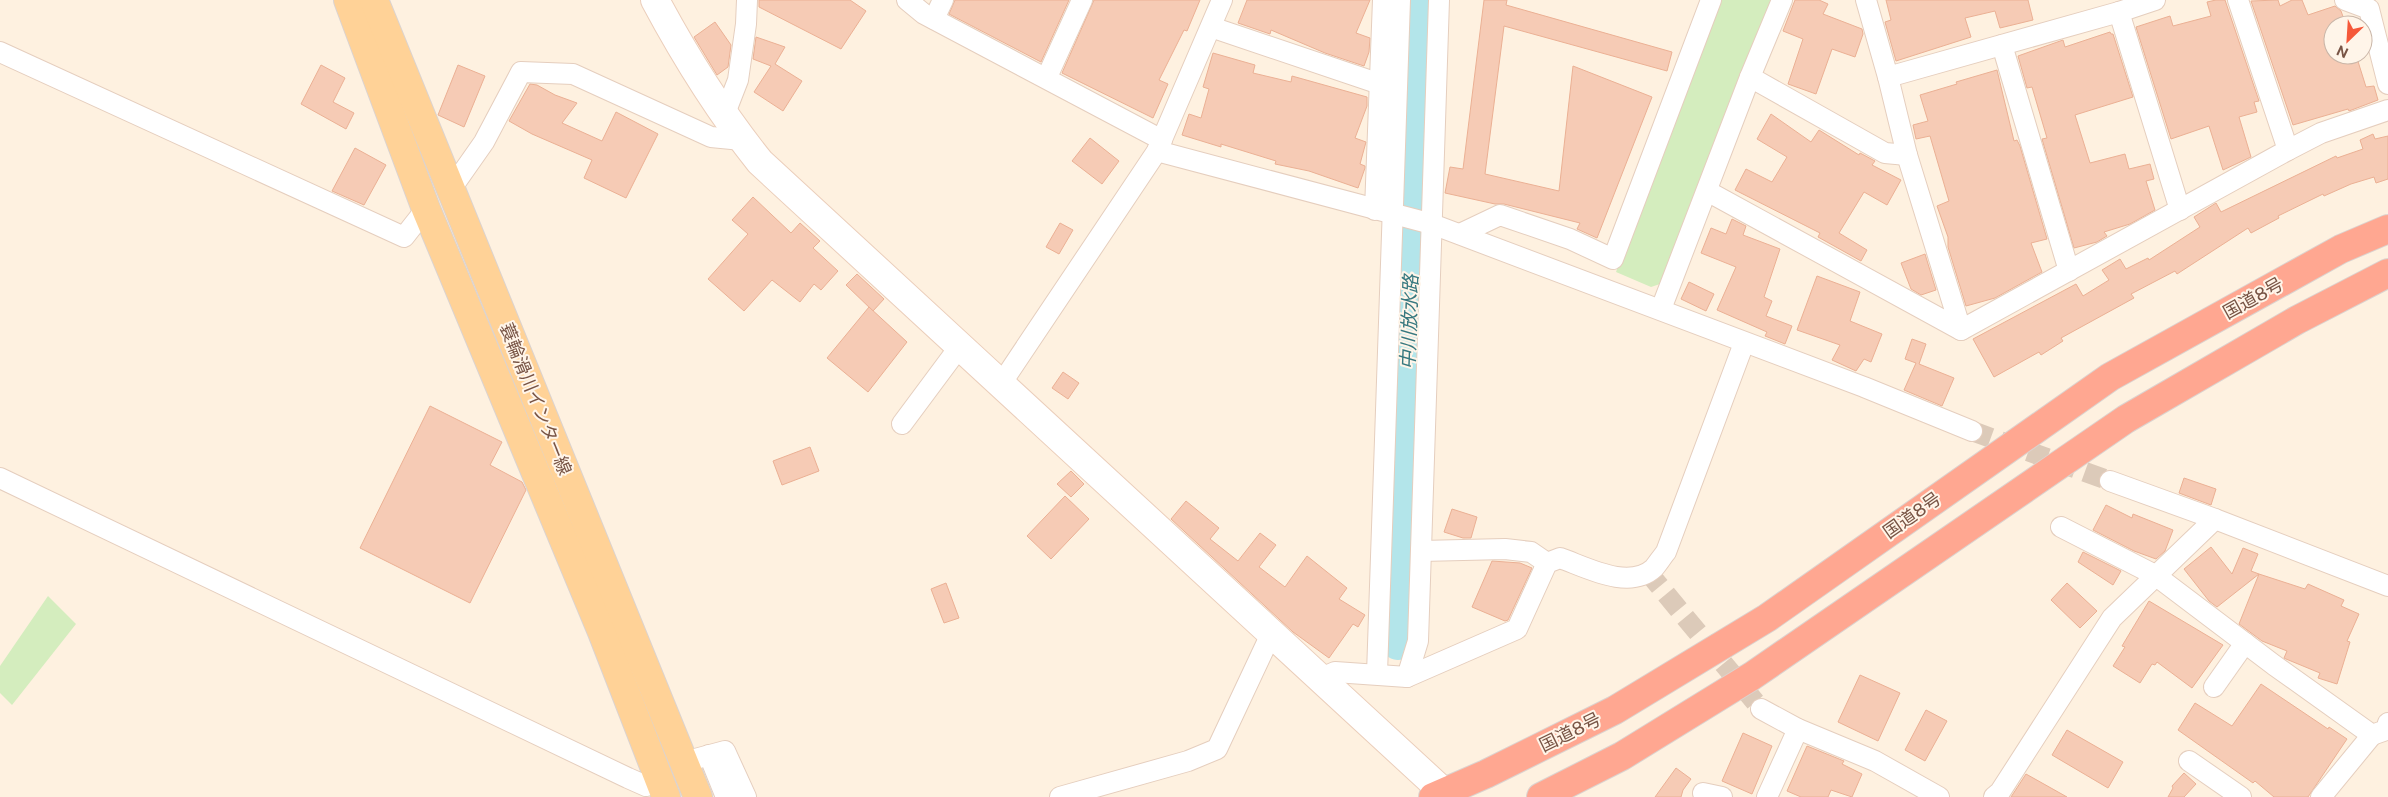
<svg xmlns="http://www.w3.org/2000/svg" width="2388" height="797" font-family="'Public Sans','Noto Sans JP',sans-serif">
	<rect width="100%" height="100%" fill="#fef1e0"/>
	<g fill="#d4edbe">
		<polygon points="1718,0 1772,0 1663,283 1651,287 1616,272"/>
		<polygon points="48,596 76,624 12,705 0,693 0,666"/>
	</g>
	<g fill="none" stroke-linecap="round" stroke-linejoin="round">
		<polyline stroke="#b3e5ea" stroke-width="34" points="1398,643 1421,0"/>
	</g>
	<g fill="#f6cbb5" stroke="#ebb094">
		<polygon points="759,0 850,0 866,11 841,49 759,7"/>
		<polygon points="955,0 1069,0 1041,62 949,14"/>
		<polygon points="1094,0 1200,0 1187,31 1184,30 1159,80 1168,84 1153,118 1062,73"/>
		<polygon points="1247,0 1370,0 1356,33 1370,38 1369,52 1364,66 1325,53 1271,30 1270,34 1238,23"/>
		<polygon points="1484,0 1507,0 1506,5 1672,52 1667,71 1504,26 1485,174 1559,191 1573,66 1652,97 1597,238 1577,229 1580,223 1504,204 1495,204 1445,193 1450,167 1463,169"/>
		<polygon points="1795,0 1819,0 1828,4 1823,14 1862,29 1863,34 1855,57 1832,49 1816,94 1788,84 1803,39 1783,31"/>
		<polygon points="1886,0 2028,0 2033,20 2000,28 1995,11 1965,18 1971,37 1896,61 1885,22 1891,20"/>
		<polygon points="2216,0 2225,0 2259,101 2254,102 2257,112 2239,117 2251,157 2223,170 2209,126 2171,139 2136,27 2170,16 2173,26 2211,16 2207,2"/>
		<polygon points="2278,0 2280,6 2292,0 2302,0 2308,15 2335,6 2341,11 2346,25 2333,25 2333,55 2356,55 2366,87 2374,86 2378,100 2349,111 2348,109 2293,125 2251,1"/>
		<polygon points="715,22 731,45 728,67 717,75 694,37"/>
		<polygon points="2110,32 2111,34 2113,34 2133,97 2075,115 2090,163 2125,154 2129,169 2150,164 2154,179 2146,181 2155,210 2130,224 2104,232 2107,236 2097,242 2074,248 2042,139 2047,138 2032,87 2027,88 2018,56 2063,40 2065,47"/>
		<polygon points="756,37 785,47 775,64 802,81 783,111 754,92 771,66 753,59"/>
		<polygon points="1213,53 1255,65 1253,73 1291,82 1292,76 1367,97 1367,106 1355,138 1366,142 1360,164 1365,166 1365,168 1358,188 1309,171 1275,164 1276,161 1221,144 1221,147 1182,135 1189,114 1201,118 1209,89 1203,87"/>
		<polygon points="321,65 345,78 333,102 354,113 346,129 301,104"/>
		<polygon points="458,65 485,76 464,127 438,115"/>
		<polygon points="1997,70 2014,141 2017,140 2020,146 2047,239 2031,243 2042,272 1995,298 1966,306 1948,247 1948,237 1937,206 1949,201 1930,136 1916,139 1913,125 1928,121 1920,95 1957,84 1956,82"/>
		<polygon points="530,84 537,85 555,95 577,103 562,123 602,141 616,112 658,134 626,198 584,178 592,160 532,134 509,121"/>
		<polygon points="1771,114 1811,142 1819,130 1859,155 1860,153 1875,161 1872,165 1901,180 1887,205 1864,192 1839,233 1867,250 1861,261 1818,237 1820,233 1735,190 1746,169 1772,182 1787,157 1757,139"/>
		<polygon points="2373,134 2375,139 2388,136 2388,179 2376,183 2374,177 2351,184 2324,196 2323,194 2278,216 2279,218 2251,233 2248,228 2177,274 2175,271 2131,294 2134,298 2061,338 2063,341 2041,355 2039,352 1994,377 1973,339 2076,284 2083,296 2109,280 2102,270 2120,259 2126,269 2148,258 2149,260 2200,227 2194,217 2216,203 2221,212 2336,156 2337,158 2363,149 2360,140"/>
		<polygon points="1090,138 1119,161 1102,184 1072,161"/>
		<polygon points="355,148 386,165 364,205 332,191"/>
		<polygon points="753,197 791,233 800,223 820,241 813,248 838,271 821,290 814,284 800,302 772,280 744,311 708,279 748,234 732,220"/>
		<polygon points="1732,219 1746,226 1743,235 1780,249 1764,297 1772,301 1766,316 1792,326 1785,344 1765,336 1767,332 1717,310 1736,267 1701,253 1711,228 1726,234"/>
		<polygon points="1060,223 1073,230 1059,254 1046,247"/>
		<polygon points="1925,254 1936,290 1921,295 1911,289 1901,263"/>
		<polygon points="857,274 884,299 873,311 846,285"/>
		<polygon points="1817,276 1860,292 1850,321 1882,334 1871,362 1864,359 1856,371 1832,360 1840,345 1797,330"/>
		<polygon points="1689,282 1714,294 1706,311 1681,299"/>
		<polygon points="869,307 907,342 868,392 827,358"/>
		<polygon points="1912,339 1926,344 1919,364 1954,378 1942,406 1904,390 1916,363 1905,359"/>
		<polygon points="1063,372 1079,383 1068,399 1052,388"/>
		<polygon points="430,406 502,442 490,465 522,482 526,490 470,603 360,548"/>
		<polygon points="810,447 819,471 782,485 773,461"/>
		<polygon points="1071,471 1084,484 1071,497 1057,484"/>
		<polygon points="2184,478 2216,489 2211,505 2179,493"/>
		<polygon points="1065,496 1089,519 1051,559 1027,536"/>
		<polygon points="1186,501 1219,528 1210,539 1238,561 1260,533 1276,545 1259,567 1285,587 1307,556 1347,588 1339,599 1365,615 1358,627 1353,624 1329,658 1293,632 1171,519"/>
		<polygon points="2106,505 2132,518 2133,514 2173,530 2165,551 2156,559 2134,551 2093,530"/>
		<polygon points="1452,509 1477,517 1471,538 1463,538 1444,532"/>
		<polygon points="2211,547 2232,574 2243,548 2258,554 2251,571 2259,574 2217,607 2209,601 2184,569"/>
		<polygon points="2083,552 2121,571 2113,585 2078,562"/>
		<polygon points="1492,561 1520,563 1532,568 1508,620 1505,621 1472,607"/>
		<polygon points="2259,574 2305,589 2308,584 2344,600 2341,606 2359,614 2347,641 2350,642 2337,684 2318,678 2320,673 2286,659 2284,658 2287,651 2262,641 2239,624"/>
		<polygon points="946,583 959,618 944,623 931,589"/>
		<polygon points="2067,583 2097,611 2080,628 2051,600"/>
		<polygon points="2149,601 2223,645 2192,688 2157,662 2155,665 2152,664 2140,683 2113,666 2125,647 2122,646"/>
		<polygon points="1860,675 1900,693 1878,741 1838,722"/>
		<polygon points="2261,684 2328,729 2329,727 2347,739 2308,797 2274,797 2255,781 2253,783 2178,730 2195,703 2232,726"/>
		<polygon points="1926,710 1947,721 1925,761 1905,750"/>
		<polygon points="2067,730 2123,762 2108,788 2052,755"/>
		<polygon points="1743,733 1772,746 1752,794 1722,781"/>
		<polygon points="1807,746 1844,761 1842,764 1862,774 1852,797 1831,790 1828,797 1801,797 1787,791"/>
		<polygon points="1676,768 1691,779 1683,790 1681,797 1655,797"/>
		<polygon points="2184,773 2196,784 2184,797 2168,797 2173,788 2172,786"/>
		<polygon points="2026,774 2067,797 2011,797"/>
	</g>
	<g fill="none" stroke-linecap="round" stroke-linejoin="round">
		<g stroke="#dccab9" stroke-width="20" stroke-dasharray="20 10" stroke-linecap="butt">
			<polyline points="1972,431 2110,481"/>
			<polyline points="1647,571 1761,709"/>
		</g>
		<defs>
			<g id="street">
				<polyline points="907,0 924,14 1162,140"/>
				<polyline points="1866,0 1888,77 2119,12 2180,210"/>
				<polyline points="2345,0 2369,9 2388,84"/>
				<polyline points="2119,12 2155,0"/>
				<polyline points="934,19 943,0"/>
				<polyline points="1211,27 1380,84"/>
				<polyline points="2002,45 2069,271"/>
				<polyline points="0,52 404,237 426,209"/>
				<polyline points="1047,77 1082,0"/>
				<polyline points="1750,77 1782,0"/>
				<polyline points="724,116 738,80 746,24 747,0"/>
				<polyline points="2288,150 2321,133 2388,110"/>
				<polyline points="1157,151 1432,224 1864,387 1972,431"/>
				<polyline points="451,189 484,142 521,72 573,74 711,137 742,140"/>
				<polyline points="1707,191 1961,330 1907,155"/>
				<polyline points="1375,210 1383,0"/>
				<polyline points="1460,234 1500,215 1570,239 1613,259 1711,0"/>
				<polyline points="1661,309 1750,77 1885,153 1907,155 1888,77"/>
				<polyline points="1961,330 2288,150 2238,0"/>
				<polyline points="1001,384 1157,151 1222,0"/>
				<polyline points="902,424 960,346"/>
				<polyline points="0,478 628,778 646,786 660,781"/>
				<polyline points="2110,481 2215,519 2388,586"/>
				<polyline points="2061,527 2155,575 2274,665 2372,735 2386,730 2388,723"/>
				<polyline points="1421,551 1505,549 1531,552 1547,563"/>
				<polyline points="1377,674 1400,0"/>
				<polyline points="1407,677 1418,641 1439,0"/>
				<path d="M1319,679L1335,672L1407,677L1517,629L1547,563L1560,558C1586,567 1629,591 1654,568C1658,563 1662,557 1666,552L1744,343"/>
				<polyline points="2214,687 2245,643"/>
				<polyline points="1761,709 1798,729 1875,761 1939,797"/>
				<polyline points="709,755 726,797"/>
				<polyline points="2189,761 2241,797"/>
				<polyline points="684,762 725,751 746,797"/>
				<polyline points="1703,793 1722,797"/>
				<polyline points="1060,797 1188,761 1217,749 1271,634"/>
				<polyline points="1767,797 1798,729"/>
				<polyline points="1994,797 2000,792 2112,618 2215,519"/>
				<polyline points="2321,797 2372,735"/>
			</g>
			<path id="secondary" d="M655,0C686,58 719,111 760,162L1449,797"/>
			<g id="primary">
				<polyline points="348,0 426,209 602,632 666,797"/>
				<polyline points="374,0 698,797"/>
			</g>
			<g id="highway">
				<polyline points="1433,797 1486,774 1615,710 1767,618 2110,377 2341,249 2388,229"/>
				<polyline points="1541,797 1622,756 1752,676 2126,419 2297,320 2388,273"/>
			</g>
		</defs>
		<use href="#street" stroke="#e5cebe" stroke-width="22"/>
		<use href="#secondary" stroke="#ebcebb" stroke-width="30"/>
		<use href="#primary" stroke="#dcd3cf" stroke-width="30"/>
		<use href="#highway" stroke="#dcd3cf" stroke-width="30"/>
		<use href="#street" stroke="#fff" stroke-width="20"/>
		<use href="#secondary" stroke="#fff" stroke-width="28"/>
		<use href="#primary" stroke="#ffd297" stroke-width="28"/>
		<use href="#highway" stroke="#ffa791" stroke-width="28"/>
	</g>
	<g text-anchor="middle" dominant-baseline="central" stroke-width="4" stroke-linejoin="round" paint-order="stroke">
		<g font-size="18" fill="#785445" stroke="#fff5e9">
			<text transform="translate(2253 298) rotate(-29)">国道8号</text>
			<text transform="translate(536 399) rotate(68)">蓑輪滑川インター線</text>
			<text transform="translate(1912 515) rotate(-35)">国道8号</text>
			<text transform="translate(1570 732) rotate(-26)">国道8号</text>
		</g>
		<g font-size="19" font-style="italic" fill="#37787f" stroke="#fff5e9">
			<text transform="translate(1409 322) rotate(-88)">中川放水路</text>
		</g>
	</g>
	<g transform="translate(2348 40) rotate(205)"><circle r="24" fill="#fff5e9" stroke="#c9b5a7"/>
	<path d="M0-4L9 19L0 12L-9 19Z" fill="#f55839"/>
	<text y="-8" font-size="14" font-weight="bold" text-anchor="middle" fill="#785445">N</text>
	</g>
</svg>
